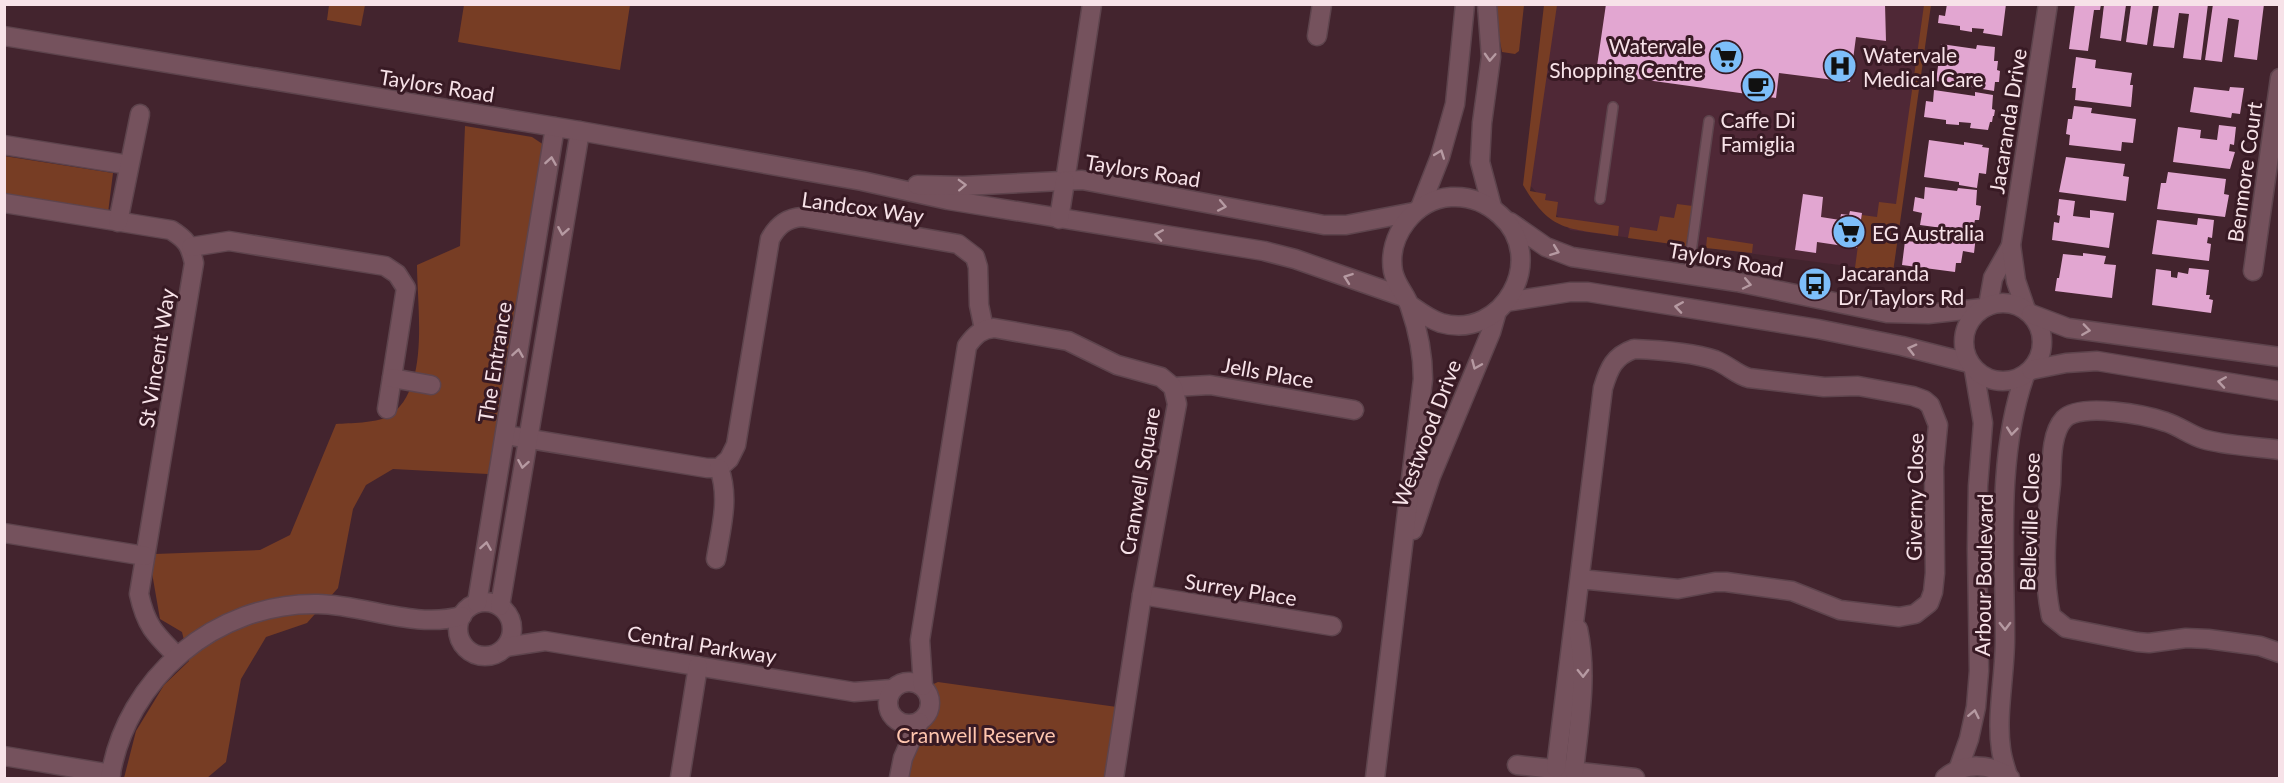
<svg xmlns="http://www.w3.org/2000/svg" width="2284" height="783" font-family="Lato,sans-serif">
	<rect width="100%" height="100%" fill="#43242e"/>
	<polygon fill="#4f2836" points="1547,5 1927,5 1893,272 1570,230 1526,181"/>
	<g fill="#773d24">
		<polygon points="329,5 365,5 361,26 327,20"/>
		<polygon points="464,5 630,5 620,70 458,42"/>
		<polygon points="1493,5 1524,5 1519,51 1515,54 1502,52"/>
		<path d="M1544,5H1557L1530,191L1546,194L1545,200L1558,202L1556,217L1619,226L1618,236C1567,228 1551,232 1523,185Z"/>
		<polygon points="1924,5 1931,5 1893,272 1855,268 1862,215 1877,217 1879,202 1896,204"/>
		<path d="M465,126L532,137L544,145L488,474L393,469L366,485L353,509L338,588L307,623L266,637L241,679L226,762L207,778H124L136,731L164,685L189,661L182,632L160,619L152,573L155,554L260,550L290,535L336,424C350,423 375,423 387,417C431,392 417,308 417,265L460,246Z"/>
		<polygon points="4,156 113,173 108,213 5,196"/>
		<polygon points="1677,204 1693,206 1686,246 1628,238 1630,227 1657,231 1660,216 1674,218"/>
		<polygon points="1707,237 1753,244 1752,253 1706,248"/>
		<path d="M938,682L1117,707L1105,778H908C910,768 910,754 915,745C928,722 948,714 929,686Z"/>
	</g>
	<g fill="#e2a6d1">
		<polygon points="1606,4 1885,4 1886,41 1856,37 1850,82 1779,73 1776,98 1596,73"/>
		<polygon points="1947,4 2006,4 2002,36 1983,33 1984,29 1972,28 1972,32 1960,30 1960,26 1938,23 1939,15 1945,16"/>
		<polygon points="2075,4 2101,4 2100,10 2094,10 2088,51 2069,49"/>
		<polygon points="2159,4 2208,4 2201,60 2183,58 2189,14 2179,13 2174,48 2153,46"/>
		<polygon points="2213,4 2264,4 2257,60 2234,57 2239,20 2228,18 2222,62 2205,60"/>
		<polygon points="2104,5 2126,5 2121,41 2100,38"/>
		<polygon points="2131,5 2153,5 2147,45 2126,42"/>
		<polygon points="1941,44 1976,49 1977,45 1995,47 1994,61 1998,61 1997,70 2000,71 1999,82 1995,82 1994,91 1936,81"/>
		<polygon points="2076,57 2096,60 2095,68 2132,73 2130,85 2133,85 2131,107 2075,100 2076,88 2072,88"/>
		<polygon points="2194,87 2229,91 2230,87 2244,88 2240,114 2232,113 2231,118 2190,112"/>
		<polygon points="1934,90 1975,96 1975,92 1993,95 1992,109 1995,110 1994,116 1993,116 1992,122 1990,122 1988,130 1970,128 1971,123 1959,122 1959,125 1946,124 1946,120 1924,117 1926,101 1933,102"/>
		<polygon points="2074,106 2092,108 2091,113 2136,119 2133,143 2122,142 2121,151 2069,145 2070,135 2066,134 2068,119 2072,119"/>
		<polygon points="2219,125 2236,127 2234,145 2230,144 2229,151 2235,152 2230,169 2173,162 2178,127 2201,130 2200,138 2217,140"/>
		<polygon points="1929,140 1964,145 1964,142 1983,145 1982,147 1989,148 1986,174 1979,173 1977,188 1959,185 1959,182 1924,177"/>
		<polygon points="2066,157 2125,164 2123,176 2129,177 2126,201 2059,192"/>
		<polygon points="2168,172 2226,179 2224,194 2229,195 2225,217 2157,209 2161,183 2166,183"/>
		<polygon points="1925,187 1957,191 1958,188 1977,190 1976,205 1981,206 1979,220 1975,220 1972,232 1920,225 1922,213 1913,211 1915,197 1924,199"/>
		<polygon points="1803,194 1823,197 1821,217 1840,220 1841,214 1849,215 1850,211 1862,213 1857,248 1817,242 1816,253 1795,250"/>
		<polygon points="2059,199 2075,201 2073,216 2090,218 2090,210 2114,213 2109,248 2052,240 2054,222 2059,223 2060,216 2057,215"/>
		<polygon points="2198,218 2214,220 2212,238 2208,237 2207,243 2211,244 2209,261 2152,254 2157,220 2197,225"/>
		<polygon points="1958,234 1976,236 1974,253 1963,251 1961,263 1956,263 1955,272 1902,265 1905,241 1918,242 1919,235 1957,240"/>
		<polygon points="2083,253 2106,256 2104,264 2116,265 2112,298 2055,291 2057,278 2059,278 2063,254 2083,256"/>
		<polygon points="2189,268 2209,270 2206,295 2210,295 2209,299 2213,300 2211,313 2152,305 2156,269 2171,271 2171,277 2177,278 2178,272 2188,274"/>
	</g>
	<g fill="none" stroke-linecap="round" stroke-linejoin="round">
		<defs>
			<g id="lane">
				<polyline points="1600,199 1613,107"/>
				<polyline points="1688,274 1709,121"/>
			</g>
			<g id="street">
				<polyline points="1317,36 1322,4"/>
				<polyline points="4,145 129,165"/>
				<polyline points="1065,181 1092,4"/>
				<path d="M4,203L171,230C187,240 190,245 194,263L139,594C146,626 155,634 177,656"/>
				<polyline points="118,222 140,114"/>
				<polyline points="191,247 229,241 385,266 397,274 406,288 387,409"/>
				<polyline points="2253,271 2280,78"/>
				<polyline points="1988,306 1993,278 2011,246"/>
				<polyline points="2026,310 2016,281 2011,245 2048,4"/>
				<polyline points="392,378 431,385"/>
				<polyline points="1173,387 1210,385 1354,410"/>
				<path d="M505,435L707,468H719L729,459L736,445L770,239C777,226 786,218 802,217L958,244L975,257L978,267L979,305L984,329"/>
				<path d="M2280,450C2254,446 2227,446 2203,439C2190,435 2179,426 2166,422C2146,415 2080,402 2064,419C2050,434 2052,465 2051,484C2046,527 2042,573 2051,616L2066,628L2137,642L2149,643L2186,638L2208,639L2260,646L2280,653"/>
				<polyline points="4,533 145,556"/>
				<path d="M716,559C721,528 730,498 719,468"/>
				<polyline points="1142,595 1332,626"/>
				<circle cx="485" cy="629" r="27"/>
				<polyline points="477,603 555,127"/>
				<polyline points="500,606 580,131"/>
				<polyline points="506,647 545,641 854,692 892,689"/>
				<circle cx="909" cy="703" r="21"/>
				<path d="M923,686L920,640L967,346C975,335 981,329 994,328L1068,341L1117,365L1161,377L1173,387L1177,404L1142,595L1114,778"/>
				<polyline points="4,756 111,774"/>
				<polyline points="1517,765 1635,778"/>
				<path d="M1556,768L1603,388C1609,368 1614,356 1634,349C1660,350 1691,352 1715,360C1728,365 1737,375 1749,378L1824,387L1858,386L1913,396L1924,400L1930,405L1938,425L1934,467L1935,573L1933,592L1929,603L1915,614L1899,617L1840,610L1792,591L1726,582H1715L1678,589L1580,579"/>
				<polyline points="1958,770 1969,739 1976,707 1979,671 1977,549 1978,486 1983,423 1974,370"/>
				<path d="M1574,771C1579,723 1588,676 1578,629"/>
				<path d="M2008,776C2005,767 2002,758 2001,749C1996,715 2005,675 2005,639C2005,554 1996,456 2025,375"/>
				<path d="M110,778C126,678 216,602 318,604C366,605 414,629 462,616"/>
				<polyline points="680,778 698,666"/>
				<polyline points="899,778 903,758 919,722"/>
				<path d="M1945,778C1964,762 1991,763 2010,778"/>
			</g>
			<g id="secondary">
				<polyline points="1487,4 1491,57 1482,123 1480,162 1492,207"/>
				<polyline points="4,36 580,131 862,181 948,200 1264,251 1295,259 1404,297"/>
				<polyline points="917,185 963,186 1082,180 1324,225 1346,225 1414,212"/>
				<polyline points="1420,208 1440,157 1455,104 1465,4"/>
				<polyline points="1059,219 1065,181"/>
				<polyline points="1510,222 1546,247 1572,257 1737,282 1887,313 1928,314 1983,308"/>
				<polyline points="1506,302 1570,292 1588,292 1818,329 1902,346 1969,363"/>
				<circle cx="2003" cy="342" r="39"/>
				<polyline points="2031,314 2068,328 2280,357"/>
				<polyline points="2031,370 2066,363 2097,361 2280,391"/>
				<polyline points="1413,530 1431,476 1491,332 1497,311"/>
				<path d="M1375,778L1423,379C1423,356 1418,330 1410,307C1406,294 1396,286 1393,271C1387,236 1415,199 1451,197C1470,196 1486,202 1500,215C1549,258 1503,341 1441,323C1429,319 1420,312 1410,305"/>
			</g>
		</defs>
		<use href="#lane" stroke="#5e444d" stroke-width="12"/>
		<use href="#street" stroke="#5e444d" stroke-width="21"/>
		<use href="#secondary" stroke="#5e444d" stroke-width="21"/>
		<use href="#lane" stroke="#75525d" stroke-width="9"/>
		<use href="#street" stroke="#75525d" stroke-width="18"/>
		<use href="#secondary" stroke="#75525d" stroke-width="18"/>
	</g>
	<defs><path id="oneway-chevron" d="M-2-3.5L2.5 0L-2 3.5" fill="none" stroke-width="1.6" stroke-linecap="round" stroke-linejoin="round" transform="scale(1.5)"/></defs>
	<g stroke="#b69aa2">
		<use href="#oneway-chevron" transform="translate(1490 57) rotate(93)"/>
		<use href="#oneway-chevron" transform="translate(1440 154) rotate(-70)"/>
		<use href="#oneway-chevron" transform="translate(551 161) rotate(-81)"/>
		<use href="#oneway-chevron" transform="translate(962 185) rotate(-2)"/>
		<use href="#oneway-chevron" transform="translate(1222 206) rotate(11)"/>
		<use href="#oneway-chevron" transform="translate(563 231) rotate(100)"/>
		<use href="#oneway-chevron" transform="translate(1159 235) rotate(-171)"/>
		<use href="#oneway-chevron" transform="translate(1555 251) rotate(21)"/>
		<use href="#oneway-chevron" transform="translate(1348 278) rotate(-160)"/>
		<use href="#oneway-chevron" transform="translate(1747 284) rotate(12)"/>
		<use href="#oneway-chevron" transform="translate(1679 307) rotate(-171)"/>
		<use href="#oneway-chevron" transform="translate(2086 330) rotate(8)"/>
		<use href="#oneway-chevron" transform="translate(1912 349) rotate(-165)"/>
		<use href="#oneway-chevron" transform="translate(518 353) rotate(-81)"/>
		<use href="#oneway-chevron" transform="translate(1476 365) rotate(113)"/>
		<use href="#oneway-chevron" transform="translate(2222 382) rotate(-171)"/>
		<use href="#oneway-chevron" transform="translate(2012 431) rotate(96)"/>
		<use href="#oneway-chevron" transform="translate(523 464) rotate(100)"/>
		<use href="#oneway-chevron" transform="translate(486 546) rotate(-81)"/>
		<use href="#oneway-chevron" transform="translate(2005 626) rotate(89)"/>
		<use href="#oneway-chevron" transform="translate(1583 673) rotate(89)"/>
		<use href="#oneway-chevron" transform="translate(1974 714) rotate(-78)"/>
	</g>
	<defs>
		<symbol id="supermarket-disc" viewBox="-11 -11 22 22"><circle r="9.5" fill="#7dbef9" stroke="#381a24"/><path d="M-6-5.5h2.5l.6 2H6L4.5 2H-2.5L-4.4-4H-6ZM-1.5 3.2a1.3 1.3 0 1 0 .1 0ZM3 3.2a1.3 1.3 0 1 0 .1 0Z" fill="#111"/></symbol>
		<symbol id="hospital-disc" viewBox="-11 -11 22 22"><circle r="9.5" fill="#7dbef9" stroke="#381a24"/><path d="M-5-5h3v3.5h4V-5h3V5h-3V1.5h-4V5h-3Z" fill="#111"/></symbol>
		<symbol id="cafe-disc" viewBox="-11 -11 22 22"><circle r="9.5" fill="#7dbef9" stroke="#381a24"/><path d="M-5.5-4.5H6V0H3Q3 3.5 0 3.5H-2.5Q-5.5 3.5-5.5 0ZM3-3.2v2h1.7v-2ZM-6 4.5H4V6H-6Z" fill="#111"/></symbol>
		<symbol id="bus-disc" viewBox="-11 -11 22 22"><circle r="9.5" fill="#7dbef9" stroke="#381a24"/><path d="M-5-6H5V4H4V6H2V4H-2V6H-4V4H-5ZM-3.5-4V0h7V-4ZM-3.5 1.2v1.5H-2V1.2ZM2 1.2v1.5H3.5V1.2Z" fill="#111"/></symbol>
	</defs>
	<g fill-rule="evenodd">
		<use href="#supermarket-disc" x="1707" y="38" width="38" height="38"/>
		<use href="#hospital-disc" x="1821" y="47" width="38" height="38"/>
		<use href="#cafe-disc" x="1739" y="67" width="38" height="38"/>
		<use href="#supermarket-disc" x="1830" y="213" width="38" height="38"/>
		<use href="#bus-disc" x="1796" y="265" width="38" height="38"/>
	</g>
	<g text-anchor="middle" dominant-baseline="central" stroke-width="6" stroke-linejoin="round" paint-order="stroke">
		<g font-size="21" fill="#f7e2e8" stroke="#381a24" text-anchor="start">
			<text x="1703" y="45" text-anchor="end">Watervale<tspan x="1703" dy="24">Shopping Centre</tspan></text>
			<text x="1863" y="54">Watervale<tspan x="1863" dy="24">Medical Care</tspan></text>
			<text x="1758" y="119" text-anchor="middle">Caffe Di<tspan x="1758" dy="24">Famiglia</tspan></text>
			<text x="1872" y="232">EG Australia</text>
			<text x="1838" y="272">Jacaranda<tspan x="1838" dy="24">Dr/Taylors Rd</tspan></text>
		</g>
		<g font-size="21" fill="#f7e2e8" stroke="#381a24">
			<text transform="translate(437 85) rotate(9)">Taylors Road</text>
			<text transform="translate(2007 121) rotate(-81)">Jacaranda Drive</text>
			<text transform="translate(1143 170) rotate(9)">Taylors Road</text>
			<text transform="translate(2244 172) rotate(-82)">Benmore Court</text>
			<text transform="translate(863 207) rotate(8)">Landcox Way</text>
			<text transform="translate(1726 259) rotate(10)">Taylors Road</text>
			<text transform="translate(156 358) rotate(-81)">St Vincent Way</text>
			<text transform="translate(494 362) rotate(-81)">The Entrance</text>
			<text transform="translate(1268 372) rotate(10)">Jells Place</text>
			<text transform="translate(1426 433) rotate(-69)">Westwood Drive</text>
			<text transform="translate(1139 481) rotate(-80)">Cranwell Square</text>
			<text transform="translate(1914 497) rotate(-89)">Giverny Close</text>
			<text transform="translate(2029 522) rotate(-88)">Belleville Close</text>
			<text transform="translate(1983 575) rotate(-89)">Arbour Boulevard</text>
			<text transform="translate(1241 589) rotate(9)">Surrey Place</text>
			<text transform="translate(702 644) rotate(9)">Central Parkway</text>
		</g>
		<g font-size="21" fill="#fec5ae" stroke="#381a24">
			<text x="976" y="734">Cranwell Reserve</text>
		</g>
	</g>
	<rect width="2284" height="783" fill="none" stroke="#f7e2e8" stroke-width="12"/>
</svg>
